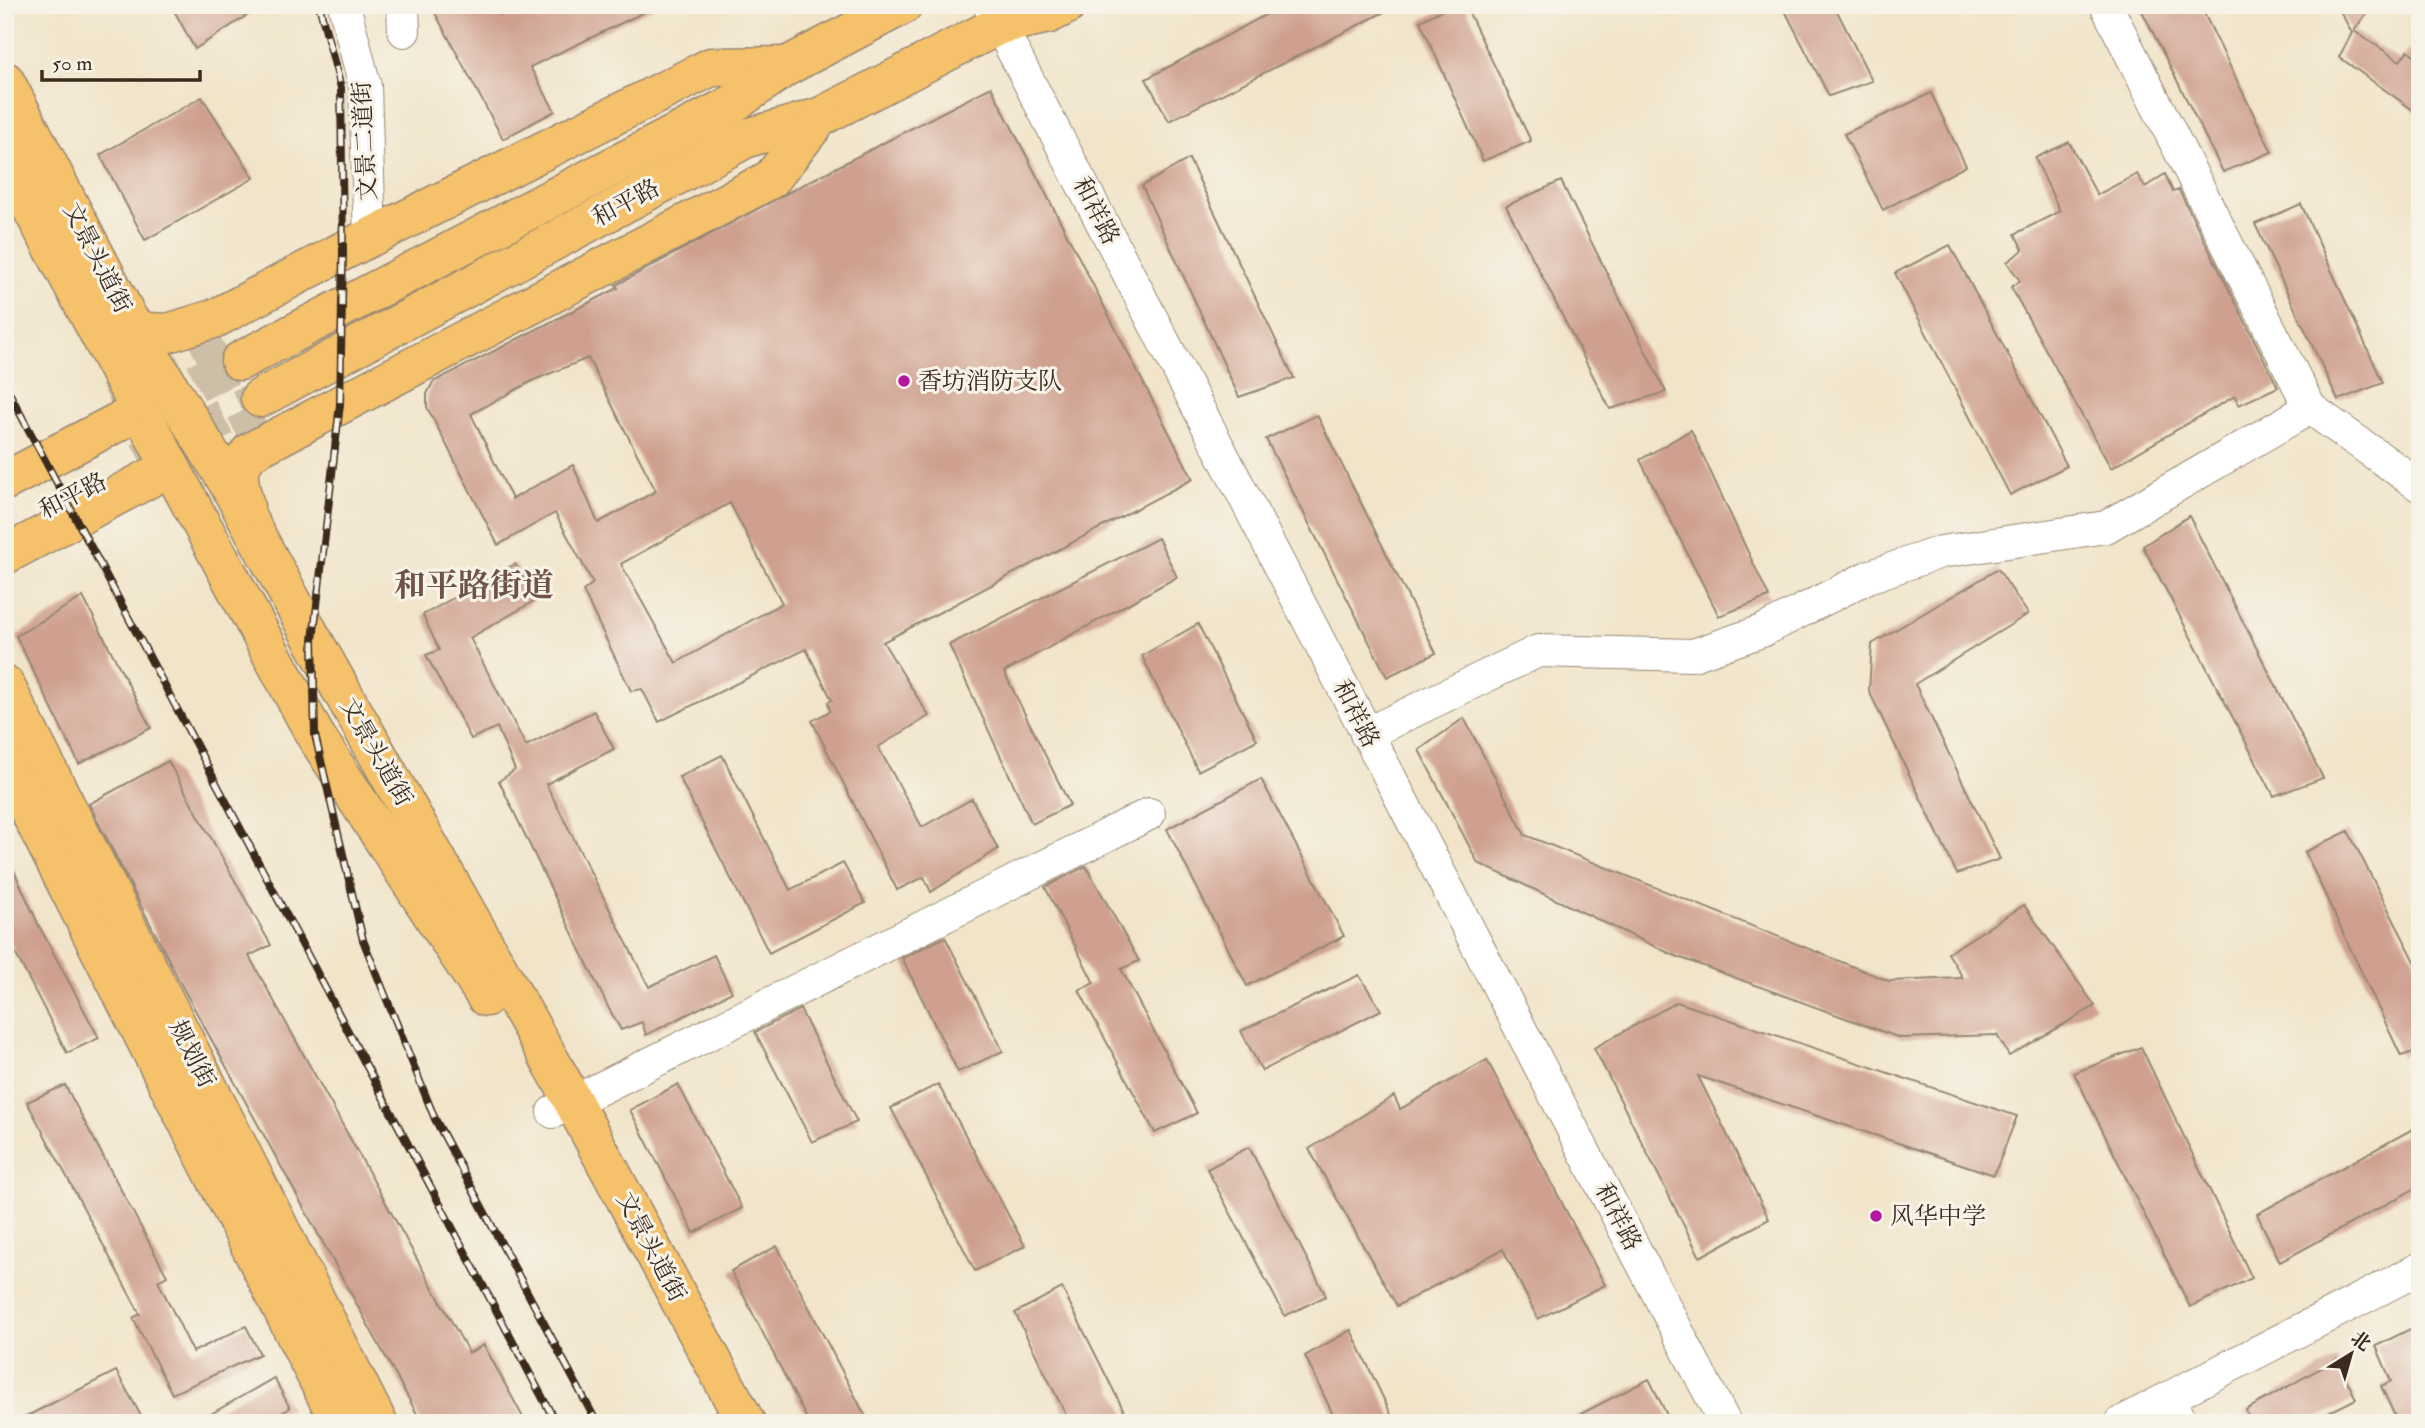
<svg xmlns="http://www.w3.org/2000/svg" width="2425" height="1428" font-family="'IM FELL Double Pica','Noto Serif SC',serif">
	<rect width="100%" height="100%" fill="#f7f3e8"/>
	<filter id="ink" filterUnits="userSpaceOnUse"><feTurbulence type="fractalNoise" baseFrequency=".0143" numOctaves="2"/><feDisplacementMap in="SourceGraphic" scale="14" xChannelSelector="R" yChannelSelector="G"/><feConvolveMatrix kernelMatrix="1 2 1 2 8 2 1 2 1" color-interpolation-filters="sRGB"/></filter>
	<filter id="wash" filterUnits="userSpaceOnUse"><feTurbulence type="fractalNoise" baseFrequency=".00686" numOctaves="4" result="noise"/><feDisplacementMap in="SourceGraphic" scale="28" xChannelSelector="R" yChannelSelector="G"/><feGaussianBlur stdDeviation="1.57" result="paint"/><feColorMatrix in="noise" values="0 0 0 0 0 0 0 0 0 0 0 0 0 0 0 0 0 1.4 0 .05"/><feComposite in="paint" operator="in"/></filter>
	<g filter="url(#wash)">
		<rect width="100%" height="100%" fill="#f1e4c9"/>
		<g id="blocks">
			<g fill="#cfa08f" fill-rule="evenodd">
				<polygon points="171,5 263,5 195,49"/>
				<polygon points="446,5 494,5 500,15 519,5 659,5 530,67 555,111 503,139 434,11"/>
				<polygon points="1284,5 1398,5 1169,121 1146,79"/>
				<polygon points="1452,5 1465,5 1531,141 1483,161 1420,21"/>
				<polygon points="1782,5 1834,5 1872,81 1829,96"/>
				<polygon points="2139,5 2200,5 2272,152 2223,172"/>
				<polygon points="2337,5 2372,5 2354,31 2400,61 2408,50 2420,60 2420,115 2339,57 2352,33"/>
				<path d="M991,87L1193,479L883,642L929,716L878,747L922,827L972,799L998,849L931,892L924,877L897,890L812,721L830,711L828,702L832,700L806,649L659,722L642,689L631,691L583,591L593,583L555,513L498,545L427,407V394L433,382L618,288L616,285L789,192ZM588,358L656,491L598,523L573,465L512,499L471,414L534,380ZM730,503L782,603L676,663L621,564Z"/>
				<polygon points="1931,93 1966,166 1883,210 1844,134"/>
				<polygon points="202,97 254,178 145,240 100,155"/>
				<polygon points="2069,142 2097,195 2137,174 2145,187 2165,174 2173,192 2179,190 2278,387 2239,405 2235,396 2111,468 2011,287 2020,281 2007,262 2023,250 2015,234 2060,211 2035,158"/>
				<polygon points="1189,159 1294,378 1239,397 1142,186"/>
				<polygon points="1561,181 1666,392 1610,409 1506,206"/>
				<polygon points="2301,204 2383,383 2338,400 2255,224"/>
				<polygon points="1950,245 2067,466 2010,495 1895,273"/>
				<polygon points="1317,415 1436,653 1387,677 1266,439"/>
				<polygon points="1691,430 1769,597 1719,616 1640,460"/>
				<polygon points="2189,516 2323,778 2274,796 2143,546"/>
				<polygon points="1158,538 1177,577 1004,672 1070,805 1032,824 949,645"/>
				<polygon points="515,564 536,600 470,638 526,746 594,711 614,749 546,784 649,987 714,955 732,992 646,1035 642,1022 621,1030 608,1007 499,781 515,770 497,727 471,739 426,655 439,650 423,615"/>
				<polygon points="1998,569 2028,614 1915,684 2000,859 1957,874 1869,691 1872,644"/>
				<polygon points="83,597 151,728 79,764 16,636"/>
				<polygon points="1198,624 1257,740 1198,771 1142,656"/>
				<polygon points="1464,718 1525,835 1889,981 1963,978 1948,953 2024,905 2095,1006 2009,1056 1997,1035 1900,1038 1673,955 1478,863 1419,750"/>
				<polygon points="722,755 790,890 843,863 865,903 769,953 679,777"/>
				<polygon points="168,761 271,945 249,956 469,1353 484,1345 526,1423 422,1423 183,988 89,804"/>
				<polygon points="1261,779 1344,936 1247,986 1167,829"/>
				<polygon points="2348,831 2420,971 2420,1050 2401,1056 2305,852"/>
				<polygon points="5,851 39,926 99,1038 67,1053 5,933"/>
				<polygon points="1086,866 1139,961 1121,969 1197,1113 1155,1133 1079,990 1094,983 1045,887"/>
				<polygon points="945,937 1003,1051 958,1072 902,958"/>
				<polygon points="1359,975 1381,1010 1262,1071 1241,1031"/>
				<polygon points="1677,1002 2017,1116 1994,1175 1698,1076 1769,1219 1700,1257 1594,1048"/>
				<polygon points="800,1009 857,1122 812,1142 755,1032"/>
				<polygon points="2141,1047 2252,1278 2190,1307 2074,1073"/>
				<polygon points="1487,1060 1605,1285 1538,1319 1503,1249 1397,1306 1309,1149 1394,1096 1400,1109"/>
				<polygon points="678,1084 742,1208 694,1233 630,1110"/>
				<polygon points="938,1084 1025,1246 975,1271 891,1108"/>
				<polygon points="65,1085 167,1276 158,1281 193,1352 246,1326 260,1354 172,1394 133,1318 140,1314 27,1102"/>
				<polygon points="2420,1125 2420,1186 2280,1262 2257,1214"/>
				<polygon points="1249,1147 1326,1296 1285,1316 1207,1169"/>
				<polygon points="777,1246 869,1423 809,1423 731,1271"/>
				<polygon points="1062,1288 1130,1423 1070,1423 1015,1313"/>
				<polygon points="2420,1324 2420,1423 2398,1423 2381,1386 2391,1381 2376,1346"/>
				<polygon points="1351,1330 1395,1423 1337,1423 1305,1356"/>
				<polygon points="2337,1359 2356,1399 2308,1423 2251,1423 2246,1410"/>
				<polygon points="116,1371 145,1423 13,1423"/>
				<polygon points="274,1378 290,1408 265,1423 195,1423"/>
				<polygon points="1649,1379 1671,1423 1563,1423"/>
			</g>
		</g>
	</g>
	<g filter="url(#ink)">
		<use href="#blocks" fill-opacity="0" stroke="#968774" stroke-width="2"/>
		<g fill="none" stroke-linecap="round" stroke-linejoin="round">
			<g stroke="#cdbfa7" stroke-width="32" stroke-dasharray="32 16" stroke-linecap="butt">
				<polyline points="109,400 228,339"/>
				<polyline points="151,478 269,415"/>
			</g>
			<g stroke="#cdbfa7" stroke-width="38" stroke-dasharray="38 19" stroke-linecap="butt">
				<polyline points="145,409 240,361"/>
				<polyline points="140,461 260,398"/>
			</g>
			<defs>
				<g id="minor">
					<polyline points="344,5 365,86 370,238"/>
					<polyline points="403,5 404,31"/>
					<polyline points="989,5 1725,1423"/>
					<polyline points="2106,5 2310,408"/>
					<polyline points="1366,734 1538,651 1693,655 1762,631 1868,577 1941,552 2106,527 2310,408 2420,486"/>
					<polyline points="553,1112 1149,814"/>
					<polyline points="2168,1398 2419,1269"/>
					<polyline points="2121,1423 2168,1398 2181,1423"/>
				</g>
				<g id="major">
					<polyline points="999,25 1049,14 1067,5"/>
					<polyline points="5,81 132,326 227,481 313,640 564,1085 746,1423"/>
					<polyline points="5,159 315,735 486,997"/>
					<polyline points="132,326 147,332 168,333 216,318 343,251 711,67 787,66"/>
					<polyline points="240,361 731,105 787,66 903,5"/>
					<polyline points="260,398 747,138 820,117 999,25 1020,5"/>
					<polyline points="5,481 120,421"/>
					<path d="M245,506C239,483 234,472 250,452L771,179L820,117"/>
					<polyline points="5,555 150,478"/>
					<polyline points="5,685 378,1423"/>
					<polyline points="5,763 340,1423"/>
				</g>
			</defs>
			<use href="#minor" stroke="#968774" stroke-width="34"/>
			<use href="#major" stroke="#968774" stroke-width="41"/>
			<use href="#minor" stroke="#fff" stroke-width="32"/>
			<use href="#major" stroke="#f5c16b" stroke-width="38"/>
			<defs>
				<g id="rail">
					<polyline points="319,5 341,88 343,251 340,404 313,640 315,735 363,940 435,1119 597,1423"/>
					<polyline points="5,385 556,1423"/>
				</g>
			</defs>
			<use href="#rail" stroke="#3b2a1e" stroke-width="8"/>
			<use href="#rail" stroke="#f7f3e8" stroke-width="5" stroke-dasharray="16" stroke-linecap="butt"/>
		</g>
	</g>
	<g fill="#b5179e" stroke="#f7f3e8" stroke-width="2.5">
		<circle cx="904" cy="381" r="7"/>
		<circle cx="1876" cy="1216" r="7"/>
	</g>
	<g text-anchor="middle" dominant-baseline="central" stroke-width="6" stroke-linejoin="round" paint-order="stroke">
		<g font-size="24" fill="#3b2a1e" stroke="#f7f3e8">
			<text transform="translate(365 141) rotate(-93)">文景二道街</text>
			<text transform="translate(626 203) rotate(-28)">和平路</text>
			<text transform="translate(1096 211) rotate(63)">和祥路</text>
			<text transform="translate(97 258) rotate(63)">文景头道街</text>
			<text transform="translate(73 496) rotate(-27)">和平路</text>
			<text transform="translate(1356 714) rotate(63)">和祥路</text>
			<text transform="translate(376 752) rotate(60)">文景头道街</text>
			<text transform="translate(192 1054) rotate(63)">规划街</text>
			<text transform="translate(1618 1217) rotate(63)">和祥路</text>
			<text transform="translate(651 1247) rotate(62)">文景头道街</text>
		</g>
		<g font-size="24" fill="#3b2a1e" stroke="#f7f3e8" text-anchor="start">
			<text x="918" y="381">香坊消防支队</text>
			<text x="1890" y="1216">风华中学</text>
		</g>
		<g font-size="32" font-weight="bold" fill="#6f5346" stroke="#f7f3e8">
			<text x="474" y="586">和平路街道</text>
		</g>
	</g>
	<rect width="2425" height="1428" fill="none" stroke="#f7f3e8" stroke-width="28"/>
	<g transform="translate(2351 1354) rotate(37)" stroke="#f7f3e8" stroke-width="5" paint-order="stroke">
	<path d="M0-5L12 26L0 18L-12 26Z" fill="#3b2a1e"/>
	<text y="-10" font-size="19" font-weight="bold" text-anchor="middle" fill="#3b2a1e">北</text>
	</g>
	<path d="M42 70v10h158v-10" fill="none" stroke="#3b2a1e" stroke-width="3.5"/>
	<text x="52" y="70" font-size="21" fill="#3b2a1e" stroke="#f7f3e8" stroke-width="5" paint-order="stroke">50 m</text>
</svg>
